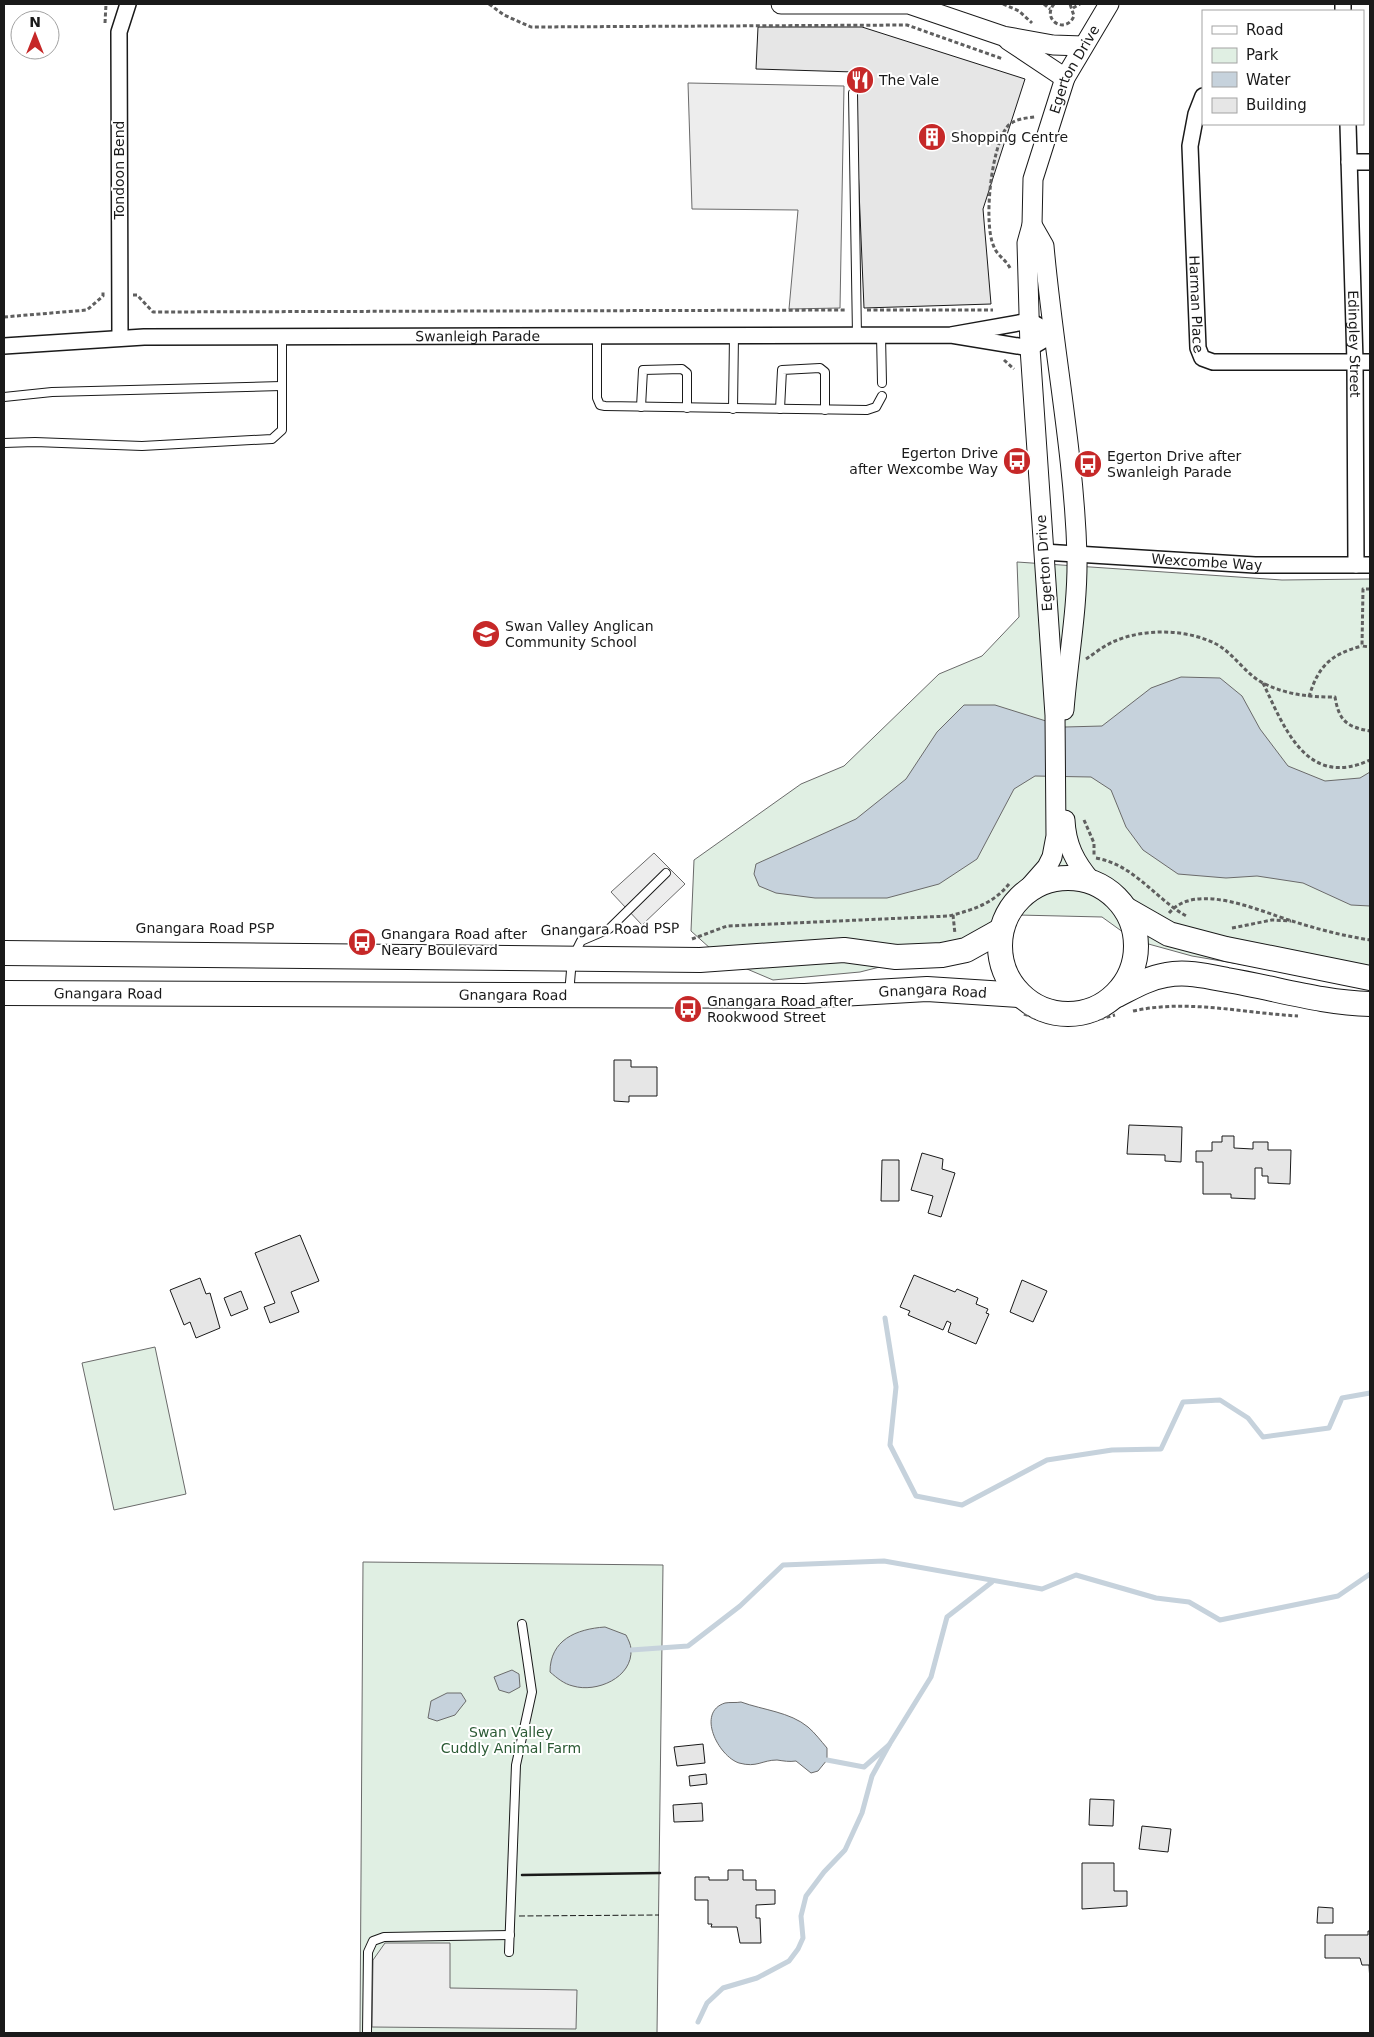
<svg xmlns="http://www.w3.org/2000/svg" width="1374" height="2037" font-family="'DejaVu Sans',sans-serif">
	<rect width="100%" height="100%" fill="#fff"/>
	<g fill="#e0efe3" stroke="#6a6a6a">
		<polygon points="1017,562 1282,580 1370,579 1370,986 1192,956 1134,940 1102,917 1018,915 1000,931 923,956 860,972 773,980 721,958 691,931 694,860 801,784 844,766 939,674 982,656 1019,617"/>
		<polygon points="155,1347 186,1494 114,1510 82,1363"/>
		<polygon points="363,1562 663,1565 657,2033 360,2033"/>
	</g>
	<g fill="#ededed" stroke="#6a6a6a">
		<polygon points="688,83 844,86 840,308 789,309 798,210 692,209"/>
		<polygon points="654,853 685,884 642,925 611,892"/>
		<polygon points="385,1943 450,1943 450,1988 577,1990 576,2029 372,2027 373,1960"/>
	</g>
	<g fill="#c6d2dc" stroke="#6a6a6a">
		<polygon points="1181,677 1220,678 1242,696 1260,729 1288,766 1325,781 1360,778 1370,772 1370,906 1351,905 1303,883 1257,876 1226,878 1178,874 1143,850 1126,827 1111,790 1091,777 1035,776 1014,789 977,859 939,884 887,898 815,898 776,893 759,886 754,874 756,864 856,819 906,779 937,732 964,705 995,705 1065,727 1102,726 1151,688"/>
		<path d="M605,1627L626,1635C628,1639 631,1645 631,1649C633,1678 596,1693 573,1686C564,1684 557,1678 550,1672C550,1640 576,1629 605,1627Z"/>
		<polygon points="512,1670 519,1674 520,1687 509,1693 499,1690 494,1677"/>
		<polygon points="447,1693 461,1693 466,1701 455,1715 437,1721 428,1718 431,1701"/>
		<path d="M741,1702C763,1710 790,1712 808,1727C815,1733 821,1741 827,1748V1760L818,1771L811,1773L796,1761C789,1762 784,1761 777,1760C762,1760 757,1768 739,1763C718,1756 696,1712 725,1703C730,1702 736,1703 741,1702Z"/>
	</g>
	<g fill="none" stroke-linecap="round" stroke-linejoin="round">
		<g stroke="#c6d2dc" stroke-width="5">
			<polyline points="885,1318 896,1387 890,1445 916,1496 962,1505 1047,1460 1112,1450 1161,1449 1183,1402 1220,1400 1248,1418 1263,1437 1329,1428 1342,1398 1370,1393"/>
			<polyline points="631,1650 688,1646 740,1606 783,1565 884,1561 1042,1589 1076,1575 1156,1598 1189,1602 1220,1620 1338,1596 1370,1574"/>
			<polyline points="827,1760 864,1767 889,1745 931,1677 947,1617 992,1582"/>
			<polyline points="698,2022 707,2003 723,1988 757,1978 789,1961 798,1949 803,1938 801,1916 806,1896 824,1872 845,1850 862,1813 872,1776 889,1745"/>
		</g>
	</g>
	<g fill="#e6e6e6" stroke="#1a1a1a">
		<polygon points="758,27 862,27 1025,79 983,209 991,304 864,308 854,72 756,69"/>
		<polygon points="614,1060 631,1060 631,1067 657,1067 657,1096 629,1096 629,1102 614,1101"/>
		<polygon points="1129,1125 1182,1127 1181,1162 1165,1161 1165,1155 1127,1154"/>
		<polygon points="1222,1136 1234,1136 1234,1148 1253,1149 1253,1142 1268,1142 1268,1150 1291,1150 1290,1184 1268,1183 1268,1176 1262,1176 1262,1168 1255,1168 1255,1199 1231,1198 1231,1194 1203,1194 1203,1162 1196,1162 1196,1151 1212,1151 1212,1142 1222,1142"/>
		<polygon points="922,1153 943,1159 942,1169 955,1173 941,1217 928,1213 933,1196 911,1190"/>
		<polygon points="882,1160 899,1160 899,1201 881,1201"/>
		<polygon points="300,1235 319,1281 291,1292 299,1312 270,1323 264,1307 275,1303 255,1253"/>
		<polygon points="914,1275 955,1292 957,1289 978,1298 976,1304 988,1309 986,1313 989,1314 976,1344 948,1332 951,1323 947,1321 943,1330 908,1315 910,1311 900,1307"/>
		<polygon points="200,1278 206,1294 210,1293 220,1328 196,1338 190,1322 184,1325 170,1290"/>
		<polygon points="1022,1280 1047,1291 1033,1322 1010,1312"/>
		<polygon points="241,1291 248,1309 231,1316 224,1298"/>
		<polygon points="703,1744 705,1763 677,1766 674,1747"/>
		<polygon points="706,1774 707,1784 690,1786 689,1776"/>
		<polygon points="1090,1799 1114,1800 1113,1826 1089,1825"/>
		<polygon points="702,1803 703,1821 674,1822 673,1805"/>
		<polygon points="1142,1826 1171,1829 1168,1852 1139,1849"/>
		<polygon points="1082,1863 1114,1863 1114,1891 1127,1891 1127,1906 1082,1909"/>
		<polygon points="728,1870 743,1870 743,1880 756,1880 756,1890 775,1890 775,1904 756,1905 756,1918 760,1918 761,1943 740,1943 737,1927 711,1927 712,1924 708,1924 708,1900 695,1900 695,1877 709,1877 709,1880 728,1880"/>
		<polygon points="1318,1907 1333,1908 1333,1923 1317,1923"/>
		<polygon points="1368,1931 1370,1931 1370,1982 1369,1965 1362,1965 1360,1958 1325,1958 1325,1935 1368,1935"/>
	</g>
	<g fill="none" stroke-linecap="round" stroke-linejoin="round">
		<defs>
			<g id="service">
				<polyline points="853,93 857,335"/>
				<polyline points="881,335 882,383"/>
				<polyline points="597,336 597,398 600,405 605,406 867,410 876,407 882,396"/>
				<polyline points="4,397 52,392 281,386"/>
				<polyline points="641,407 643,370 682,369 687,373 687,408"/>
				<polyline points="733,409 734,335"/>
				<polyline points="780,409 782,370 820,368 825,372 825,410"/>
				<polyline points="4,443 35,442 142,446 272,439 282,430 282,337"/>
				<polyline points="569,994 572,959 581,941 609,929 666,873"/>
				<polyline points="509,1952 516,1765 532,1692 522,1624"/>
				<polyline points="367,2033 368,1952 373,1941 384,1937 510,1935"/>
			</g>
			<g id="minor">
				<polyline points="1343,4 1343,11"/>
				<path id="s1" d="M1203,96L1196,114L1190,146L1198,348L1202,358L1213,362H1370"/>
				<path id="s2" d="M1348,124L1355,362L1356,565"/>
				<polyline points="1349,162 1370,162"/>
				<polyline points="120,338 119,32 128,4"/>
				<path id="s3" d="M4,346L144,337L951,335L1030,321L1054,334L1030,348L951,335"/>
				<path id="s4" d="M1043,552L1255,565H1370"/>
			</g>
			<g id="tertiary">
				<polyline points="781,4 909,4 1003,36 1053,45 1083,46"/>
				<polyline points="1008,40 1065,78"/>
				<path d="M1032,225L1044,246C1053,349 1074,452 1077,555C1078,607 1068,659 1064,710"/>
				<path d="M1065,820C1066,845 1075,862 1091,881"/>
				<path id="s5" d="M1025,892L1047,867L1052,857L1056,836L1055,715L1030,348L1027,243L1032,225L1033,179L1065,78L1109,4"/>
			</g>
			<g id="primary">
				<circle cx="1068" cy="946" r="68"/>
				<polyline points="1127,910 1169,934 1226,949 1370,978"/>
				<polyline points="4,953 700,960 844,950 896,957 942,955 966,950 1000,931"/>
				<path id="s6" d="M4,993L805,996L927,989L1020,995"/>
				<path d="M1117,995C1133,987 1148,978 1166,975C1186,971 1207,976 1227,980C1275,988 1322,1003 1370,1004"/>
			</g>
		</defs>
		<use href="#service" stroke="#1a1a1a" stroke-width="10"/>
		<use href="#minor" stroke="#1a1a1a" stroke-width="18"/>
		<use href="#tertiary" stroke="#1a1a1a" stroke-width="21"/>
		<use href="#primary" stroke="#1a1a1a" stroke-width="26"/>
		<g stroke="#5f5f5f" stroke-width="3" stroke-dasharray="4 2.5" stroke-linecap="butt">
			<polyline points="489,4 504,15 531,27 907,25 1003,59"/>
			<polyline points="1003,4 1019,11 1032,23"/>
			<polyline points="1044,4 1050,9"/>
			<path d="M1054,4C1041,20 1066,35 1074,16L1070,4"/>
			<polyline points="1073,8 1080,4"/>
			<polyline points="105,23 106,4"/>
			<path d="M1010,268C1006,260 997,255 994,247C983,224 991,148 1007,127C1013,119 1026,118 1035,117"/>
			<polyline points="133,295 137,295 153,312 845,310"/>
			<polyline points="867,310 993,310"/>
			<polyline points="4,317 87,310 103,296 103,292"/>
			<polyline points="1004,360 1014,369"/>
			<polyline points="1370,589 1363,589 1362,646 1370,647"/>
			<path d="M1086,659C1095,653 1105,645 1115,641C1145,628 1189,629 1218,645C1235,655 1247,676 1265,684C1288,695 1310,697 1335,697C1339,721 1347,727 1370,731"/>
			<path d="M1263,683C1285,729 1307,789 1370,760"/>
			<path d="M1309,697C1318,666 1331,654 1362,646"/>
			<polyline points="1084,820 1094,843 1094,856"/>
			<path d="M1096,858C1135,865 1155,899 1188,917"/>
			<path d="M1169,913C1196,881 1259,911 1292,921C1317,929 1344,936 1370,940"/>
			<polyline points="953,915 955,934"/>
			<polyline points="1232,928 1272,920 1291,921"/>
			<path d="M692,939L727,926L949,916C972,910 993,904 1009,884"/>
			<path d="M1133,1011C1188,999 1243,1013 1298,1016"/>
			<path d="M1024,1014C1062,1028 1076,1025 1115,1015"/>
		</g>
		<use href="#service" stroke="#fff" stroke-width="8"/>
		<use href="#minor" stroke="#fff" stroke-width="15"/>
		<use href="#tertiary" stroke="#fff" stroke-width="19"/>
		<use href="#primary" stroke="#fff" stroke-width="24"/>
		<polyline stroke="#1a1a1a" stroke-width="1" stroke-dasharray="6 2.5" stroke-linecap="butt" points="519,1916 659,1915"/>
		<polyline stroke="#1a1a1a" stroke-width="2.5" points="522,1875 660,1873"/>
	</g>
	<defs>
		<symbol id="restaurant-disc" viewBox="-11 -11 22 22"><circle r="9.5" fill="#c62828" stroke="#fff"/><path d="M-5-6h1v4h1v-4h1v4h1v-4h1v5L-1.5 .5V6h-2V.5L-5-1ZM5-6V6H3V1.5H1.5Q1.5-4 5-6Z" fill="#fff"/></symbol>
		<symbol id="building-disc" viewBox="-11 -11 22 22"><circle r="9.5" fill="#c62828" stroke="#fff"/><path d="M-4-6H4V6H1V3H-1V6H-4ZM-2.5-4.3h1.7v1.8h-1.7ZM.8-4.3h1.7v1.8H.8ZM-2.5-1h1.7V.8h-1.7ZM.8-1h1.7V.8H.8Z" fill="#fff"/></symbol>
		<symbol id="bus-disc" viewBox="-11 -11 22 22"><circle r="9.5" fill="#c62828" stroke="#fff"/><path d="M-5-6H5V4H4V6H2V4H-2V6H-4V4H-5ZM-3.5-4V0h7V-4ZM-3.5 1.2v1.5H-2V1.2ZM2 1.2v1.5H3.5V1.2Z" fill="#fff"/></symbol>
		<symbol id="school-disc" viewBox="-11 -11 22 22"><circle r="9.5" fill="#c62828" stroke="#fff"/><path d="M0-5L7-2L0 1L-7-2ZM-4 1L0 2.5L4 1V4Q0 6-4 4Z" fill="#fff"/></symbol>
	</defs>
	<g fill-rule="evenodd">
		<use href="#restaurant-disc" x="844" y="64" width="32" height="32"/>
		<use href="#building-disc" x="916" y="121" width="32" height="32"/>
		<use href="#bus-disc" x="1001" y="445" width="32" height="32"/>
		<use href="#bus-disc" x="1072" y="448" width="32" height="32"/>
		<use href="#school-disc" x="470" y="618" width="32" height="32"/>
		<use href="#bus-disc" x="346" y="926" width="32" height="32"/>
		<use href="#bus-disc" x="672" y="993" width="32" height="32"/>
	</g>
	<g text-anchor="middle" dominant-baseline="central" stroke-width="4" stroke-linejoin="round" paint-order="stroke">
		<g font-size="14" fill="#1a1a1a" stroke="#fff">
			<text stroke="none"><textPath href="#s5" startOffset="842">Egerton Drive</textPath></text>
			<text transform="translate(119 170) rotate(-90)">Tondoon Bend</text>
			<text stroke="none"><textPath href="#s1" startOffset="210">Harman Place</textPath></text>
			<text stroke="none"><textPath href="#s3" startOffset="474">Swanleigh Parade</textPath></text>
			<text stroke="none"><textPath href="#s2" startOffset="220">Edingley Street</textPath></text>
			<text stroke="none"><textPath href="#s4" startOffset="164">Wexcombe Way</textPath></text>
			<text transform="translate(1044 563) rotate(-94)">Egerton Drive</text>
			<text x="205" y="928">Gnangara Road PSP</text>
			<text transform="translate(610 929) rotate(-1)">Gnangara Road PSP</text>
			<text stroke="none"><textPath href="#s6" startOffset="929">Gnangara Road</textPath></text>
			<text stroke="none"><textPath href="#s6" startOffset="104">Gnangara Road</textPath></text>
			<text stroke="none"><textPath href="#s6" startOffset="509">Gnangara Road</textPath></text>
		</g>
		<g font-size="14" fill="#1a1a1a" stroke="#fff" text-anchor="start">
			<text x="879" y="80">The Vale</text>
			<text x="951" y="137">Shopping Centre</text>
			<text x="998" y="453" text-anchor="end">Egerton Drive<tspan x="998" dy="16">after Wexcombe Way</tspan></text>
			<text x="1107" y="456">Egerton Drive after<tspan x="1107" dy="16">Swanleigh Parade</tspan></text>
			<text x="505" y="626">Swan Valley Anglican<tspan x="505" dy="16">Community School</tspan></text>
			<text x="381" y="934">Gnangara Road after<tspan x="381" dy="16">Neary Boulevard</tspan></text>
			<text x="707" y="1001">Gnangara Road after<tspan x="707" dy="16">Rookwood Street</tspan></text>
		</g>
		<g font-size="14" fill="#2b5a34" stroke="#fff">
			<text x="511" y="1732">Swan Valley<tspan x="511" dy="16">Cuddly Animal Farm</tspan></text>
		</g>
	</g>
	<rect width="1374" height="2037" fill="none" stroke="#1a1a1a" stroke-width="10"/>
	<rect x="1202" y="10" width="162" height="115" fill="#ffffff" stroke="#a3a3a3"/>
	<rect x="1212" y="26" width="25" height="8" fill="#ffffff" stroke="#a3a3a3"/>
	<text x="1246" y="35" font-size="15" fill="#1a1a1a">Road</text>
	<rect x="1212" y="48" width="25" height="15" fill="#e0efe3" stroke="#a3a3a3"/>
	<text x="1246" y="60" font-size="15" fill="#1a1a1a">Park</text>
	<rect x="1212" y="72" width="25" height="15" fill="#c6d2dc" stroke="#a3a3a3"/>
	<text x="1246" y="85" font-size="15" fill="#1a1a1a">Water</text>
	<rect x="1212" y="98" width="25" height="15" fill="#e6e6e6" stroke="#a3a3a3"/>
	<text x="1246" y="110" font-size="15" fill="#1a1a1a">Building</text>
	<g transform="translate(35 35)"><circle r="24" fill="#ffffff" stroke="#a3a3a3"/>
	<path d="M0-4L9 19L0 12L-9 19Z" fill="#c62828"/>
	<text y="-8" font-size="14" font-weight="bold" text-anchor="middle" fill="#1a1a1a">N</text>
	</g>
</svg>
